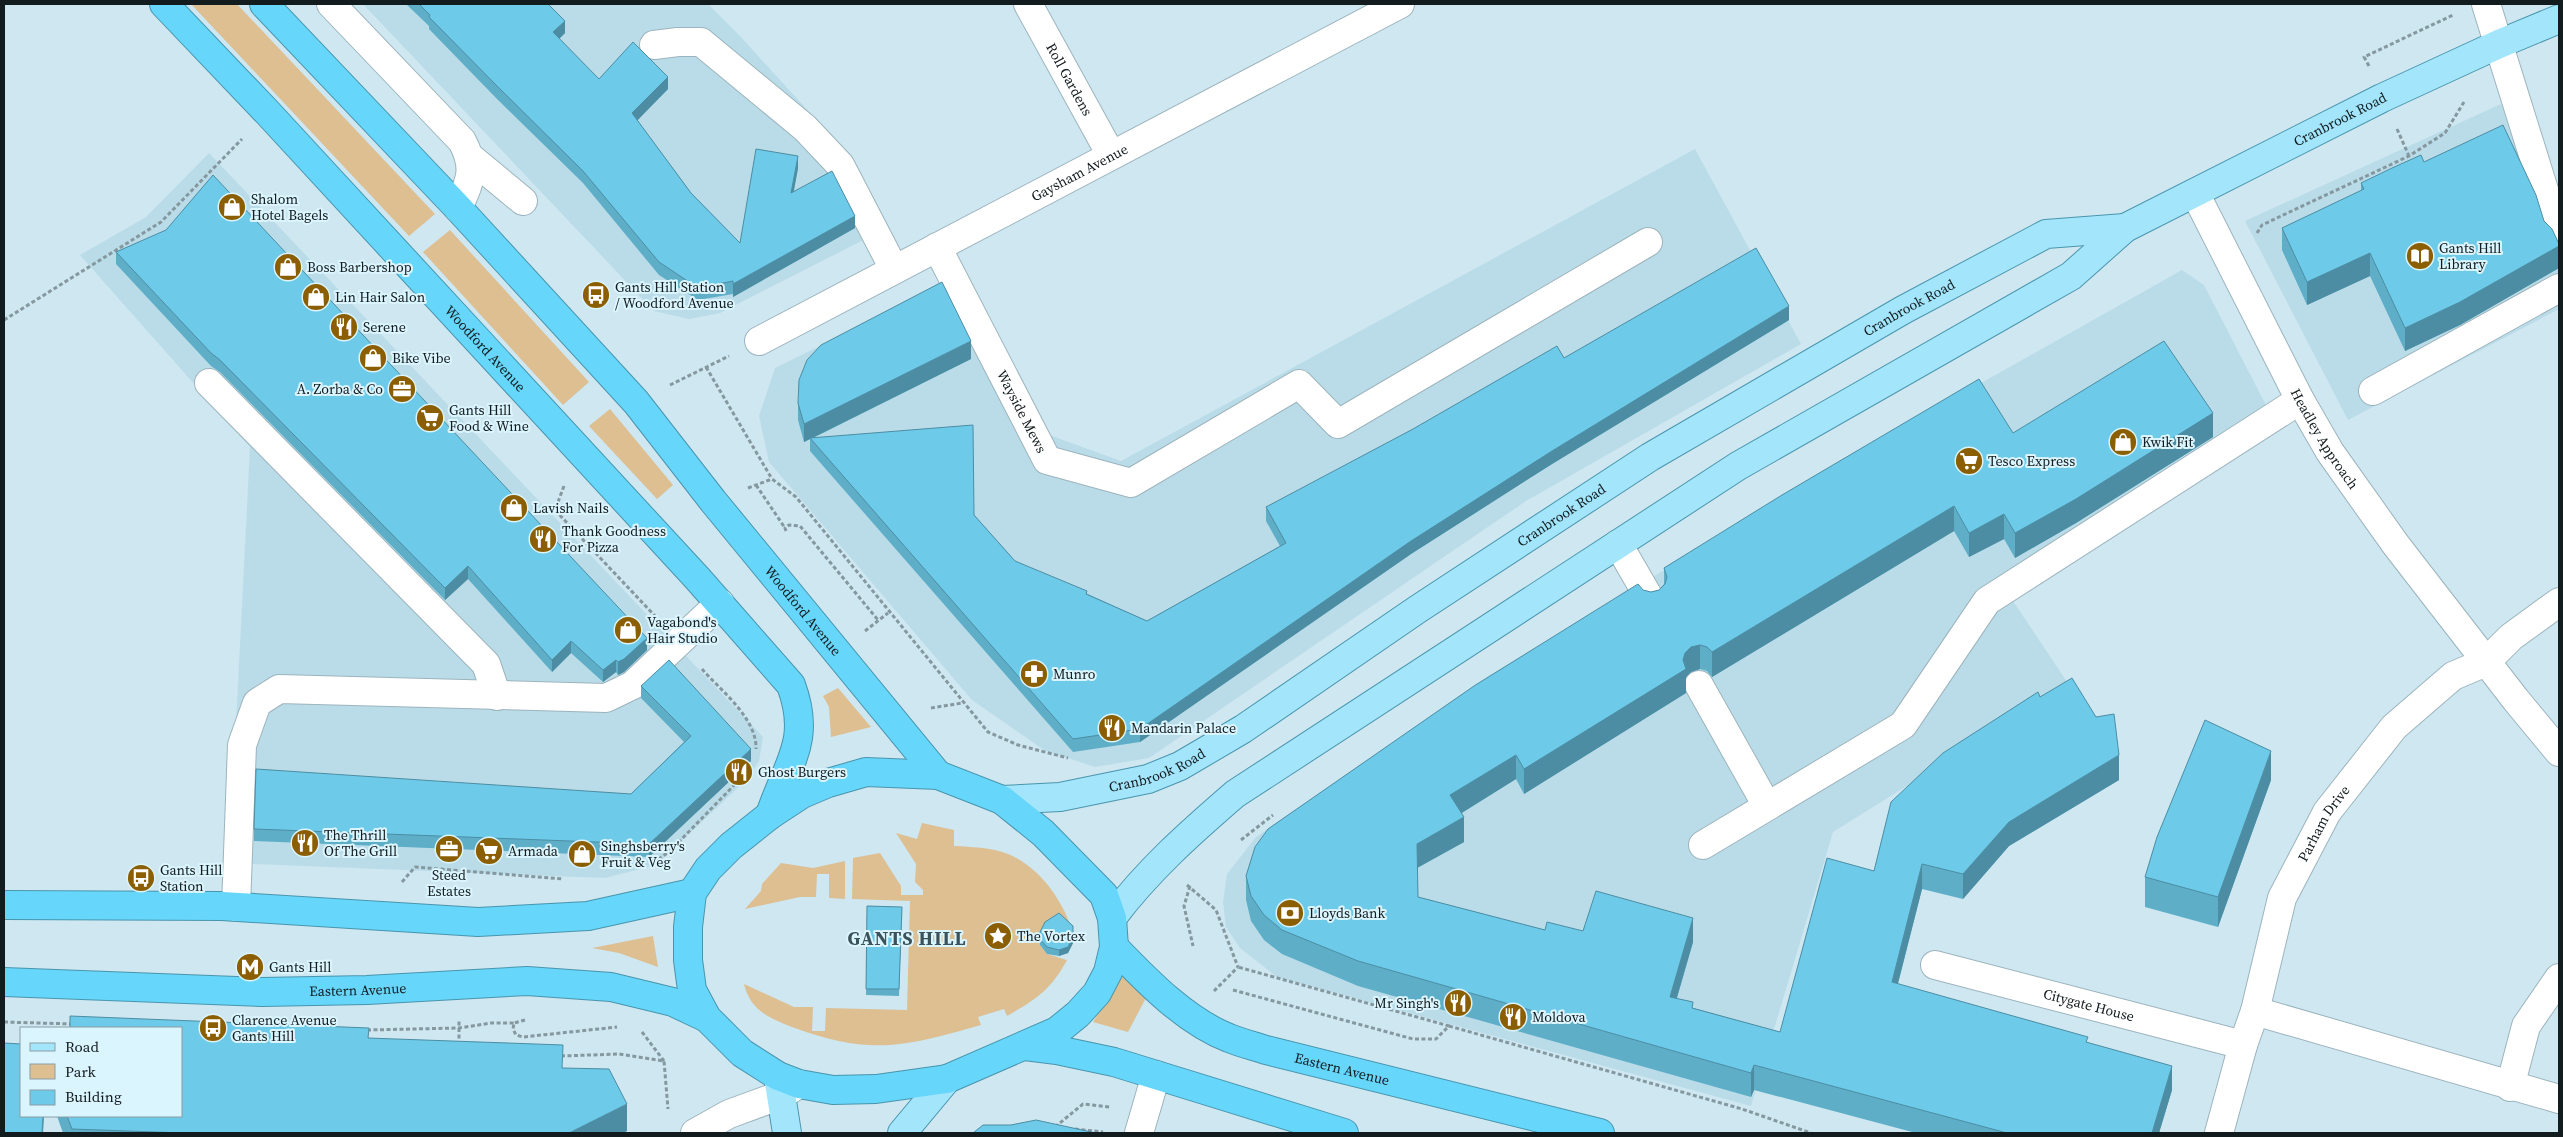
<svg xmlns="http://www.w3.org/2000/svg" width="2563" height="1137" font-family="'Source Serif 4',serif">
	<rect width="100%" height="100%" fill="#cee7f1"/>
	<g fill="#badce8">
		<polygon points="363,4 708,4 739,35 853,160 883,230 720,313 689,319 654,311"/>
		<polygon points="2501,104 2559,216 2559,309 2348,420 2245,221"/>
		<polygon points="1695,149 1801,344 1526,501 1149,758 1095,767 1044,750 972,700 769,462 759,416 775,368 958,278 1038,431 1121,461"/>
		<polygon points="209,153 763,737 759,761 745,781 656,865 605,878 229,863 250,447 80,255 146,217"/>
		<polygon points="2182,270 2204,285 2270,413 2007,592 2069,685 1833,832 1751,1106 1277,977 1240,948 1226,927 1223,902 1227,874 1256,837 1488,676 1894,432"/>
	</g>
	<g fill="#ddbf92">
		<polygon points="191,4 237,4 435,214 409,236"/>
		<polygon points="450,230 589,382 563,405 423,252"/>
		<polygon points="610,409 673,485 657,499 589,426"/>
		<polygon points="838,688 871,727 831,737 829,707 823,696"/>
		<path d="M922,823L954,830V846C971,847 991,847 1008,854C1037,866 1059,895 1070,924L1040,945L1047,954L1067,960C1051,990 1035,1000 1007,1016L1004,1009L978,1017L981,1025C904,1047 870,1056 792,1027C769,1018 750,1010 744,984L794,1007H813L812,1031H825L826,1008L907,1010L910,901L852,899L853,858L880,853L901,886V895H923V890L915,882L916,864L896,833L917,839Z"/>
		<polygon points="845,861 845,899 829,898 829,874 817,874 816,897 800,897 745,909 761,891 762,884 781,863 813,868"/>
		<polygon points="653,936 658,967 619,953 592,948"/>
		<polygon points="1128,968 1147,996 1128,1032 1093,1022"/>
	</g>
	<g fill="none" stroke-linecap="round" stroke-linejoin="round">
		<defs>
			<g id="minor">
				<path d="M331,4L462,141C477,169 470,181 458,208"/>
				<path id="s1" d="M1028,4L1111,155"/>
				<polyline points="2486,4 2559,238"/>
				<polyline points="654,45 678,42 701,42 805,128 840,165 894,269"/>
				<polyline points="471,158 523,201"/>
				<path id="s2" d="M2195,193L2300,400L2330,452L2396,545L2516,700L2559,752"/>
				<path id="s3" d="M937,247L1047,460L1131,483L1299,384L1338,424L1648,242"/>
				<path id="s4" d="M759,341L1400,4"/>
				<polyline points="209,383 486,664 497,696"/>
				<polyline points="2373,391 2559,288"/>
				<polyline points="1618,544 1651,601"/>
				<polyline points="1699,685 1767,806"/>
				<polyline points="1703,845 1903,725 1987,601 2300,400"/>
				<polyline points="236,907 242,745 257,703 279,689 606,698 633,685 720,603"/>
				<path id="s5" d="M1935,965L2243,1045"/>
				<polyline points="2255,1011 2559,1099"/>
				<polyline points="2510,1087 2526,1026 2559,978"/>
				<polyline points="695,1133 729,1114 781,1095 799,1084"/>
				<polyline points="1139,1133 1156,1075"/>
				<path id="s6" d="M2219,1133L2243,1045L2255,1011L2282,898L2327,812L2394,727L2453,676L2486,662L2511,637L2559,602"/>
			</g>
			<g id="major">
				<path id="s7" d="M1002,800L1060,797L1148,779L1180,766L1243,729L1418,609L1650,457L1903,310L2046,234L2125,228"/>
				<path id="s8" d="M1112,918C1147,871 1191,832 1235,794L1738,466L2071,276L2125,228L2382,98L2499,44L2559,19"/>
				<polyline points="778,1076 787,1133"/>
				<polyline points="902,1133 947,1079"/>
			</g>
			<g id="highway">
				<path id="s9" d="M164,4L268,113L698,579L791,685C812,742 787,763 770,815"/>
				<path id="s10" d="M264,4L458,208L636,402L713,501L938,775"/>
				<polygon points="866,772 938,775 1002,800 1043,833 1104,895 1112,918 1114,947 1108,972 1097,993 1078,1014 1057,1031 947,1079 876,1089 833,1090 799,1084 778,1076 742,1053 707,1018 692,990 688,960 688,927 692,893 708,869 731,846 770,815 802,794 828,783"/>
				<polyline points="4,905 222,906 478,922 588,916 692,893"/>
				<path id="s11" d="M1114,947C1146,980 1185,1021 1229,1038C1241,1043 1254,1046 1266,1050L1600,1133"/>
				<path id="s12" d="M4,982L262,992L367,990L527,981L611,987L673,1002L707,1018"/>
				<polyline points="1025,1046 1057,1050 1114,1062 1344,1133"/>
			</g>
		</defs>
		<use href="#minor" stroke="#9cb4bd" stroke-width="30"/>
		<use href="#major" stroke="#4995ad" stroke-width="30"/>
		<use href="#highway" stroke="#4995ad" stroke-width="30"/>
		<g stroke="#85989f" stroke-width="3" stroke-dasharray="4 2.5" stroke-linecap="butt">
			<polyline points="2369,66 2364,57 2453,15"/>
			<polyline points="2397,129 2409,156"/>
			<polyline points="2257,233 2262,225 2409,156 2445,133 2464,102"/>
			<polyline points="4,320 161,222 242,139"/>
			<polyline points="706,367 772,479"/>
			<polyline points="670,385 729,356"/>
			<polyline points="756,485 785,528"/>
			<polyline points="564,486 555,510 655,616"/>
			<polyline points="748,488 772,479 796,497 988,732 1018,745 1068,758"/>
			<polyline points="786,531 785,528 789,525 800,526 878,620"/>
			<polyline points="865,631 888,613"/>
			<path d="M702,669C721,691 757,718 756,749"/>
			<polyline points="931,708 962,703"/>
			<polyline points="1241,840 1273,815"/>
			<polyline points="653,863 670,851 747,772"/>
			<polyline points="402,882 415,867 563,879"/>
			<polyline points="1187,885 1216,910 1238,967"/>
			<polyline points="1190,886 1184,906 1193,946"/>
			<polyline points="1233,990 1413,1039 1436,1039 1449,1026 1238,967"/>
			<polyline points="1214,991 1238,967"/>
			<polyline points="525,1020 514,1023 513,1029 516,1035 523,1037 617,1027"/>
			<polyline points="4,1022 73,1024"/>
			<polyline points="1449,1026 1742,1109 1811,1133"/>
			<polyline points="367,1030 459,1028 491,1023 514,1023"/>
			<polyline points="642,1032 664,1061"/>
			<polyline points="459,1045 459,1021"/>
			<polyline points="561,1056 619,1054 664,1061 668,1109"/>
			<polyline points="1055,1127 1083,1104 1110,1107"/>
			<polyline points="1075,1129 1103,1132"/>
		</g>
		<use href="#minor" stroke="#fff" stroke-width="28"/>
		<use href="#major" stroke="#a3e6fc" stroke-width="28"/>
		<use href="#highway" stroke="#66d6fa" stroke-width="28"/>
	</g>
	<g fill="#5eaec8">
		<polygon points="406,4 548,4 565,33 559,39 599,79 668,89 637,120 691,193 740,243 798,168 794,191 855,228 733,297 733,294 698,300 659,275 583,183 497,99 429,29 429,26"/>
		<polygon points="2424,162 2544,221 2559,244 2559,268 2460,325 2405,351 2370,276 2307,305 2282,250 2282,228 2361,191 2361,183"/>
		<polygon points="116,252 647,650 624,672 618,675 616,672 603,682 571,653 552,672 468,579 445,600 220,372 211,366 116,264"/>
		<polygon points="1789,320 1552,464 1411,554 1140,742 1073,752 810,451 810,439 804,442 798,420 798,403 971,359 813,438 974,515 1015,561 1147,621 1280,546 1266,521 1266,507 1564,358"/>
		<polygon points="2013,433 2213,437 2076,523 2015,558 2004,539 1969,557 1954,531 1712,677 1707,671 1700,669 1691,672 1686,677 1686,693 1524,794 1516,779 1462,813 1464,842 1417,868 1418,897 1545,930 1583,931 1693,942 1677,998 1693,1008 1780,1032 1874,871 2040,697 2119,780 2009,846 1963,899 1922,889 1898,984 2088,1043 2172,1090 2159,1133 1916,1133 1754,1090 1751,1097 1358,986 1282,954 1264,940 1251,921 1246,900 1246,876 1651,592 1659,590 1664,584 1664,568"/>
		<polygon points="641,686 751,761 649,857 254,841 254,829 631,794 684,742 641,698"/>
		<polygon points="2271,780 2218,927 2145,907 2145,877"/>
		<polygon points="867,906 902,907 899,996 866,995"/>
		<polygon points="1040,932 1073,943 1068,953 1059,956 1047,954 1040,945"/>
		<polygon points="369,1038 563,1068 627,1131 622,1133 63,1133 57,1116 181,1116"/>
	</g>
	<g fill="#4c8da3">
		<polygon points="565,21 565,33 553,45 553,32"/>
		<polygon points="668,77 668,89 632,126 632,113"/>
		<polygon points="798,156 798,168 791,205 791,193"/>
		<polygon points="855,216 855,228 733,297 733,284"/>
		<polygon points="2559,246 2559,268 2460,325 2405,351 2405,328"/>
		<polygon points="2370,253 2370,276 2307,305 2307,282"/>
		<polygon points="1789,306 1789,320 1552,464 1411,554 1140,742 1140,729 1411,541 1552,451"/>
		<polygon points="971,341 971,359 804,442 804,424"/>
		<polygon points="2213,413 2213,437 2076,523 2015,558 2015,533"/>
		<polygon points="1954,506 1954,531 1712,677 1712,652"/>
		<polygon points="2004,514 2004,539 1969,557 1969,533"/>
		<polygon points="468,566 468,579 445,600 445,588"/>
		<polygon points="647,638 647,650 624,672 618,675 618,662"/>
		<polygon points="571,641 571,653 552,672 552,660"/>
		<polygon points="1700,645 1700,669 1691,672 1686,677 1686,693 1524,794 1524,769 1683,660 1685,653 1691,647"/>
		<polygon points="616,660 616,672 603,682 603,670"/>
		<polygon points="751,749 751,761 649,857 649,844"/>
		<polygon points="2271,751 2271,780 2218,927 2218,897"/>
		<polygon points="1516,755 1516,779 1450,820 1450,795"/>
		<polygon points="2119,755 2119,780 2009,846 1963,899 1963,874 2009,822"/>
		<polygon points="1464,817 1464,842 1417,868 1417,844"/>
		<polygon points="1922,864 1922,889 1892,1006 1892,982"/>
		<polygon points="1693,918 1693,942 1670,1021 1670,997"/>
		<polygon points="1073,937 1073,943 1068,953 1059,956 1059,950"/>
		<polygon points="1754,1065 1754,1090 1751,1097 1751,1073"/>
		<polygon points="2172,1066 2172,1090 2159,1133 2152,1133"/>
		<polygon points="627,1104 627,1131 622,1133 569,1133"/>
		<polygon points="43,1116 44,1116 43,1133 42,1133"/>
	</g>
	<g fill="#6dcae9" stroke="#4c8da3">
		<polygon points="419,4 548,4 565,21 553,32 599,79 633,42 668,77 632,113 691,193 740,243 756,149 798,156 791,193 832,171 855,216 733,284 733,281 698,288 659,262 583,171 497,86 429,17 430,15"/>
		<polygon points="2503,125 2536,195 2544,221 2552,229 2559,244 2559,246 2460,302 2405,328 2370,253 2307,282 2282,228 2364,189 2361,183 2392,168 2421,155 2424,162"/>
		<polygon points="213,175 647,638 624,659 618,662 616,660 603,670 571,641 552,660 468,566 445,588 220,360 211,353 116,252 166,230"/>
		<polygon points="1756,248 1789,306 1552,451 1411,541 1140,729 1073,739 810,438 973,425 974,515 1015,561 1087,591 1086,594 1147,621 1286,543 1266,507 1413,429 1557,346 1564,358"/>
		<polygon points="942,282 971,341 804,424 798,403 799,380 807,360 821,345"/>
		<polygon points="2164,341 2213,413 2076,499 2015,533 2004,514 1969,533 1954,506 1712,652 1707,647 1700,645 1691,647 1685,653 1683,660 1686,669 1524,769 1516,755 1450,795 1464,817 1417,844 1418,897 1545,930 1547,922 1583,931 1596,891 1693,918 1670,997 1693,1002 1692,1008 1780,1032 1827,858 1874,871 1891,802 1943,753 2038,692 2040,697 2072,678 2096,717 2114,714 2119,755 2009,822 1963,874 1922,864 1892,982 2088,1037 2086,1042 2172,1066 2152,1133 2007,1133 1754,1065 1751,1073 1358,961 1282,930 1264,915 1251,896 1246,876 1255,847 1268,829 1474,686 1638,584 1643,590 1651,592 1659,590 1665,584 1667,577 1664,568 1782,495 1979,379 2013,433"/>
		<polygon points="669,660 751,749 649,844 254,829 256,769 631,794 691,736 641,686"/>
		<polygon points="2205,720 2271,751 2218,897 2145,877 2157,837"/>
		<polygon points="867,906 902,907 899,989 866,989"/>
		<polygon points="1059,913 1073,926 1073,937 1068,947 1059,950 1047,947 1040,939 1040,932 1045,922"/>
		<polygon points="70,1016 369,1028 368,1038 563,1045 562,1068 609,1069 627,1104 569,1133 183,1133 72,1129 67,1116 181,1116 181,1028 70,1028"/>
		<polygon points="4,1043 21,1044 21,1116 43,1116 42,1133 4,1133"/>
		<polygon points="1036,1120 1096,1133 973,1133 983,1125 1011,1125"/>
	</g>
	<defs>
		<symbol id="shop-disc" viewBox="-11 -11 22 22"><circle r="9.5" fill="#8b5f01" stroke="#dbf5fe"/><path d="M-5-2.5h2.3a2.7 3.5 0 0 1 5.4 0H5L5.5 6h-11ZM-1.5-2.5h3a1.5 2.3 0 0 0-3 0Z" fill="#fff"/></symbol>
		<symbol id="library-disc" viewBox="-11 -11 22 22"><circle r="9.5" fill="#8b5f01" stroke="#dbf5fe"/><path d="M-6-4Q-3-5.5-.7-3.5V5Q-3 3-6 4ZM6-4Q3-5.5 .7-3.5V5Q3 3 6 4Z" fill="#fff"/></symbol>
		<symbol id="bus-disc" viewBox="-11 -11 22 22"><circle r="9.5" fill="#8b5f01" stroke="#dbf5fe"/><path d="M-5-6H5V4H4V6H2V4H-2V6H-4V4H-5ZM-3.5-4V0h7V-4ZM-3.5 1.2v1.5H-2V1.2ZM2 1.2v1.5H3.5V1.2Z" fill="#fff"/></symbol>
		<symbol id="restaurant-disc" viewBox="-11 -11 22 22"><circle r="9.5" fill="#8b5f01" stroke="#dbf5fe"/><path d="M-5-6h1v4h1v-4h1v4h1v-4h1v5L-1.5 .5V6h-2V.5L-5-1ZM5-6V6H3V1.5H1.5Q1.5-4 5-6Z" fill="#fff"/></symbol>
		<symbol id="office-disc" viewBox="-11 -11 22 22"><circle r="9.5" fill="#8b5f01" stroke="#dbf5fe"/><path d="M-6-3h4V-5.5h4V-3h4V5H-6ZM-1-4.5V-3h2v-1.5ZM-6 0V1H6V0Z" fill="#fff"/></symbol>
		<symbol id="supermarket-disc" viewBox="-11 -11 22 22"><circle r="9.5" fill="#8b5f01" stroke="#dbf5fe"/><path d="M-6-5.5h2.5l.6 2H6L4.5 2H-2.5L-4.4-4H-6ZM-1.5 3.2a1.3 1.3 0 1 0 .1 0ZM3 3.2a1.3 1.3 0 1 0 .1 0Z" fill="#fff"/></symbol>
		<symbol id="pharmacy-disc" viewBox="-11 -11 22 22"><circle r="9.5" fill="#8b5f01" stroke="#dbf5fe"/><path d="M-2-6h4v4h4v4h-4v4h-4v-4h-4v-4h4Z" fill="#fff"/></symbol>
		<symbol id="bank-disc" viewBox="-11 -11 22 22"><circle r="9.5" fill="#8b5f01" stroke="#dbf5fe"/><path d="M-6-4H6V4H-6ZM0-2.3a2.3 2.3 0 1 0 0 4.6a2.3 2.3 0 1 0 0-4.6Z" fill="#fff"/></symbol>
		<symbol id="sight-disc" viewBox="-11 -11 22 22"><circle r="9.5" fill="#8b5f01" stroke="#dbf5fe"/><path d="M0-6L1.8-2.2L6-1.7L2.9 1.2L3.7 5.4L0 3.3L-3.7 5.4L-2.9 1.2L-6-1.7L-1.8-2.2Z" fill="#fff"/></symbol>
		<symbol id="metro-disc" viewBox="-11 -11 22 22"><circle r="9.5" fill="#8b5f01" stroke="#dbf5fe"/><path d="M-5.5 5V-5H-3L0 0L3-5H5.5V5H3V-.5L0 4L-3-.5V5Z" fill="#fff"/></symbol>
	</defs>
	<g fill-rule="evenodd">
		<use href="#shop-disc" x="216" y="191" width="32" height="32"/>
		<use href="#library-disc" x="2404" y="240" width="32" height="32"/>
		<use href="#shop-disc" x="272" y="251" width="32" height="32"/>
		<use href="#bus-disc" x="580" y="279" width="32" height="32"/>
		<use href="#shop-disc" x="300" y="281" width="32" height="32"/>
		<use href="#restaurant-disc" x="328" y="311" width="32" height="32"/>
		<use href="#shop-disc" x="357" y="342" width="32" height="32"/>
		<use href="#office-disc" x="386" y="373" width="32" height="32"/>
		<use href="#supermarket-disc" x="414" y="402" width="32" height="32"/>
		<use href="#shop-disc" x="2107" y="426" width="32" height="32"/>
		<use href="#supermarket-disc" x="1953" y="445" width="32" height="32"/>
		<use href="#shop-disc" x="498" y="492" width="32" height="32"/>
		<use href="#restaurant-disc" x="527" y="523" width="32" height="32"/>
		<use href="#shop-disc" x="612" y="614" width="32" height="32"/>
		<use href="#pharmacy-disc" x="1018" y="658" width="32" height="32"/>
		<use href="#restaurant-disc" x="1096" y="712" width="32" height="32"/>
		<use href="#restaurant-disc" x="723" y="756" width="32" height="32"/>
		<use href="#restaurant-disc" x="289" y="827" width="32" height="32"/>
		<use href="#office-disc" x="433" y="833" width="32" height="32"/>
		<use href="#supermarket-disc" x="473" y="835" width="32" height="32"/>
		<use href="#shop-disc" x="566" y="838" width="32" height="32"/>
		<use href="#bus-disc" x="125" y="862" width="32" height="32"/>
		<use href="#bank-disc" x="1274" y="897" width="32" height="32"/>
		<use href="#sight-disc" x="982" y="920" width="32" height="32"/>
		<use href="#metro-disc" x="234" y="951" width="32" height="32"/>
		<use href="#restaurant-disc" x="1442" y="987" width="32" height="32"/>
		<use href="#restaurant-disc" x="1497" y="1001" width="32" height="32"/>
		<use href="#bus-disc" x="197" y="1012" width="32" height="32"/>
	</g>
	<g text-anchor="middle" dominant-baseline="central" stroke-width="4" stroke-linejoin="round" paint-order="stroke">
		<g font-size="14" fill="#121b1e" stroke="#dbf5fe">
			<text stroke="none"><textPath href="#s1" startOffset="86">Roll Gardens</textPath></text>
			<text stroke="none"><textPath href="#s8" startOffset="1472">Cranbrook Road</textPath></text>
			<text stroke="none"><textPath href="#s4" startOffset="362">Gaysham Avenue</textPath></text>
			<text stroke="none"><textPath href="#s7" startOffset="1044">Cranbrook Road</textPath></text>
			<text stroke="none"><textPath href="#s9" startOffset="471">Woodford Avenue</textPath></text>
			<text stroke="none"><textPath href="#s3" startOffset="185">Wayside Mews</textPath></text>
			<text stroke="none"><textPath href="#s2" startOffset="278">Headley Approach</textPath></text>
			<text stroke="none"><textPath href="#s7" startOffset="639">Cranbrook Road</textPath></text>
			<text stroke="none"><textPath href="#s10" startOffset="812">Woodford Avenue</textPath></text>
			<text stroke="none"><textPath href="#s7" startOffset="159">Cranbrook Road</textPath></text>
			<text stroke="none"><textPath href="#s6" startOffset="329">Parham Drive</textPath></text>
			<text stroke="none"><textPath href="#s12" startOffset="354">Eastern Avenue</textPath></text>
			<text stroke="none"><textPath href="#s5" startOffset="159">Citygate House</textPath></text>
			<text stroke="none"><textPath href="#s11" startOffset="265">Eastern Avenue</textPath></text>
		</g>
		<g font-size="14" fill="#121b1e" stroke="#dbf5fe" text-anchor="start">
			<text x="251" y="199">Shalom<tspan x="251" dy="16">Hotel Bagels</tspan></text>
			<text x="2439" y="248">Gants Hill<tspan x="2439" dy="16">Library</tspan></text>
			<text x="307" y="267">Boss Barbershop</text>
			<text x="615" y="287">Gants Hill Station<tspan x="615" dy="16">/ Woodford Avenue</tspan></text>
			<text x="335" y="297">Lin Hair Salon</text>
			<text x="363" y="327">Serene</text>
			<text x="392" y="358">Bike Vibe</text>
			<text x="383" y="389" text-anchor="end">A. Zorba &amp; Co</text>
			<text x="449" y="410">Gants Hill<tspan x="449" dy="16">Food &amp; Wine</tspan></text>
			<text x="2142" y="442">Kwik Fit</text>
			<text x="1988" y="461">Tesco Express</text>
			<text x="533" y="508">Lavish Nails</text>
			<text x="562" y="531">Thank Goodness<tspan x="562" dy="16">For Pizza</tspan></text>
			<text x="647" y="622">Vagabond's<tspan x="647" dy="16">Hair Studio</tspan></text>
			<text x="1053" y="674">Munro</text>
			<text x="1131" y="728">Mandarin Palace</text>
			<text x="758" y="772">Ghost Burgers</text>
			<text x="324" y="835">The Thrill<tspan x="324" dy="16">Of The Grill</tspan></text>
			<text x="601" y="846">Singhsberry's<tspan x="601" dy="16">Fruit &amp; Veg</tspan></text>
			<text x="508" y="851">Armada</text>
			<text x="160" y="870">Gants Hill<tspan x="160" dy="16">Station</tspan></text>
			<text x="449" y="875" text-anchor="middle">Steed<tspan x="449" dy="16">Estates</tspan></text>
			<text x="1309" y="913">Lloyds Bank</text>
			<text x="1017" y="936">The Vortex</text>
			<text x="269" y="967">Gants Hill</text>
			<text x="1439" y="1003" text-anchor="end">Mr Singh's</text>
			<text x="1532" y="1017">Moldova</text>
			<text x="232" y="1020">Clarence Avenue<tspan x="232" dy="16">Gants Hill</tspan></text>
		</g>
		<g font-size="19" font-weight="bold" letter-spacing="1" fill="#3c525a" stroke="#dbf5fe">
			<text x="907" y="938">GANTS HILL</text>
		</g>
	</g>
	<rect width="2563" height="1137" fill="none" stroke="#121b1e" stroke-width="10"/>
	<rect x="20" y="1027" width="162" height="90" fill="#dbf5fe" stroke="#8b9ea4"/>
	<rect x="30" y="1043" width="25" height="8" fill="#a3e6fc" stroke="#8b9ea4"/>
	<text x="65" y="1052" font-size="15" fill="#121b1e">Road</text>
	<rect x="30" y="1064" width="25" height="15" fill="#ddbf92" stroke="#8b9ea4"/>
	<text x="65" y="1077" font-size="15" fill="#121b1e">Park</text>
	<rect x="30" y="1090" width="25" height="15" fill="#6dcae9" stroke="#8b9ea4"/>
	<text x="65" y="1102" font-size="15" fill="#121b1e">Building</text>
</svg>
